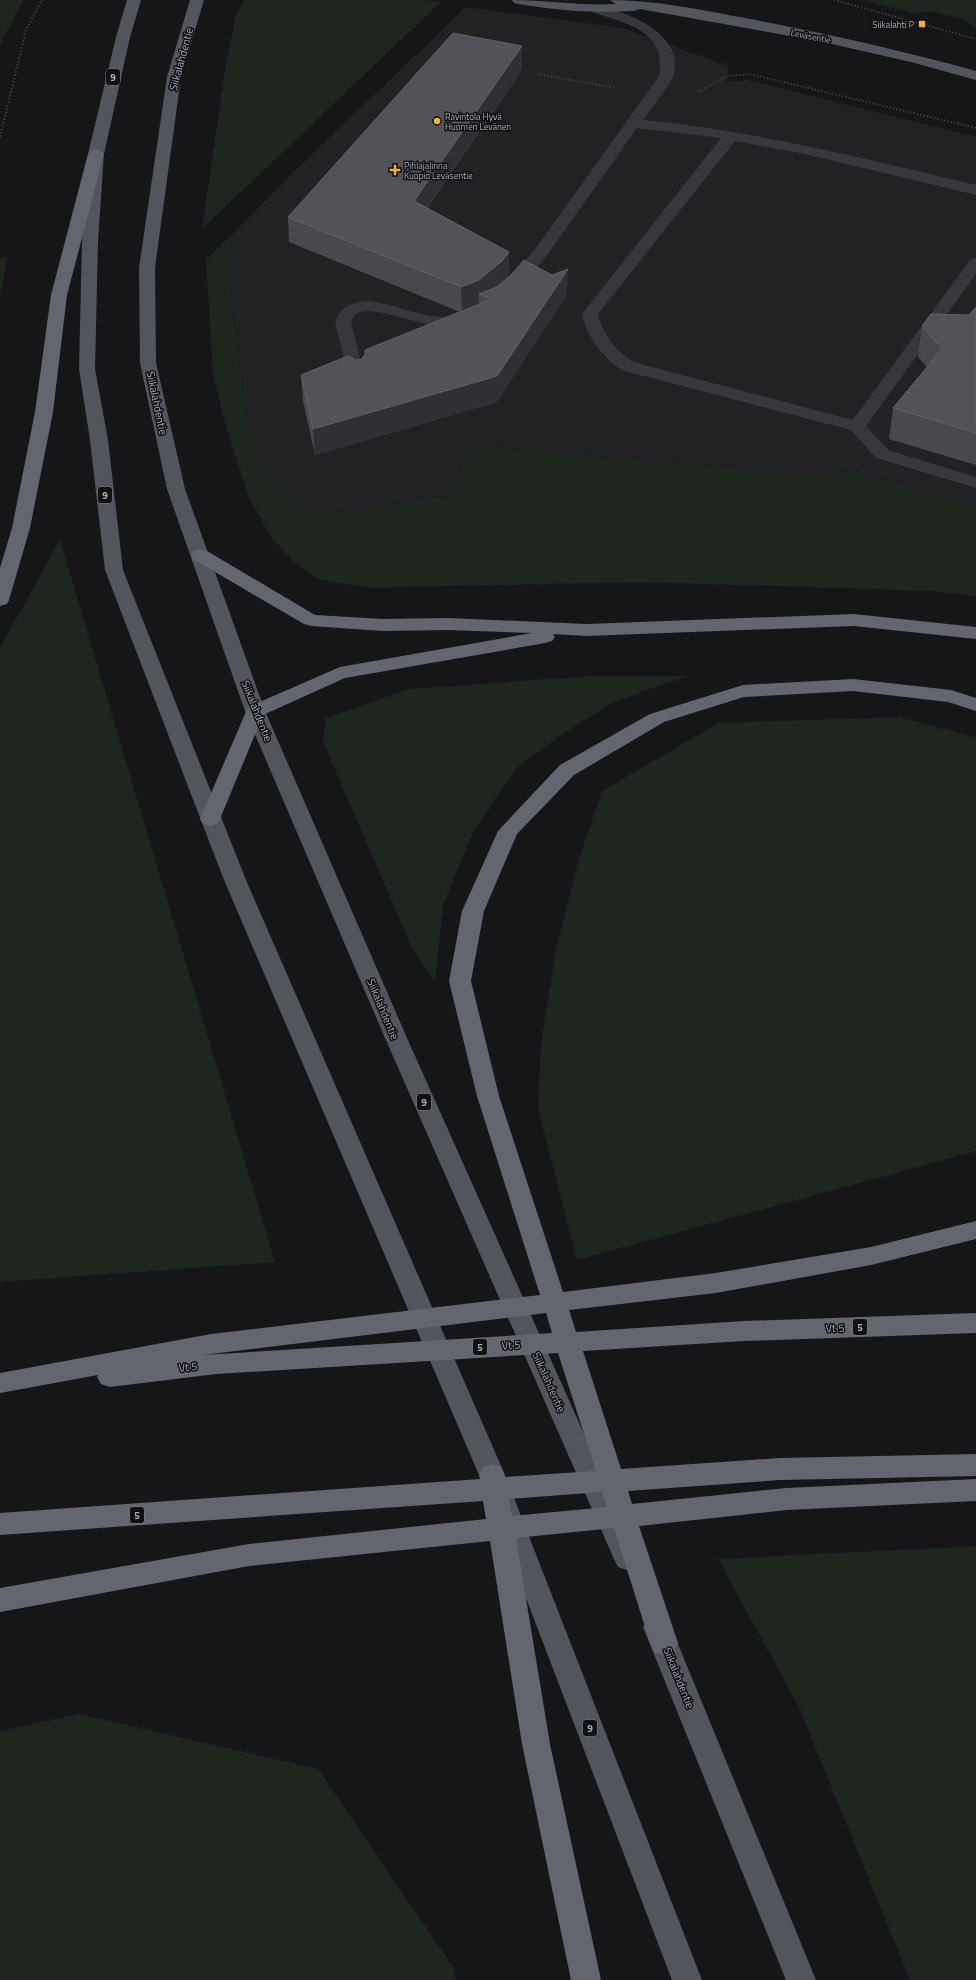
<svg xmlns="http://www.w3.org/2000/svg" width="976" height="1980" font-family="'Titillium Web',sans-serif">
	<rect width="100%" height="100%" fill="#161618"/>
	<polygon fill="#222225" points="466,7 623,28 728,66 727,82 747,80 976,137 976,507 852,470 809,476 472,445 450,496 307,516 265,474 247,421 231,295 232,235 283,182"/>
	<g fill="#1e261f">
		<polygon points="0,0 23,0 0,45"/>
		<polygon points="245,0 425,0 441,2 202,229 225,70 236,13"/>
		<polygon points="863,0 976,0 976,28 964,20 936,12 911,13"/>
		<polygon points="232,235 231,295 247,421 265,474 307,516 450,496 472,445 809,476 852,470 976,507 976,596 933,591 638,582 370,588 320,580 291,559 271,537 249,498 227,430 213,375 206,259"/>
		<polygon points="8,257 0,297 0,258"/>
		<polygon points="60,540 275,1262 0,1282 0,648"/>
		<polygon points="594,676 687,676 613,702 564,733 518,767 474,830 443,905 435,981 412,948 323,742 326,718 409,689"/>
		<polygon points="899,717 976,737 976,1151 577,1260 538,1108 541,1044 556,949 580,856 602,791 719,723"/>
		<polygon points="976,1546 976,1980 910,1980 798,1705 718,1559"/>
		<polygon points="79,1714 318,1769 453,1967 456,1980 0,1980 0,1731"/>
	</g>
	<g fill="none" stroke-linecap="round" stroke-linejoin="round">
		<g stroke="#3d3f44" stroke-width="2" stroke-dasharray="1.5 2" stroke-linecap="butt">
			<polyline points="834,0 976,39"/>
			<polyline points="537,74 616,88"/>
			<polyline points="698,92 727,76 750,74 976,128"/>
			<polyline points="0,137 26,30 42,0"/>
		</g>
		<g fill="#37383d" fill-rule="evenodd">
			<path d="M597,5C628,13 683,32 674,74C672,83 649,111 643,120C756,131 866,159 976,185V195L805,154L735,141L598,314C604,337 615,349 633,362L853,420L970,260L976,258V274L866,426L888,450L976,477V488L876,458L851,430L621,370C601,354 588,339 582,314L721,138L637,128L548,254L517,290L511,292L505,290L503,287L505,284L536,248L660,75C660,66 661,56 656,47C646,26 612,19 592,12L590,9L592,6Z"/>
			<path d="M369,301C393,304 416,315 440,317C450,318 461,312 471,315L473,318L471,321L458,325L439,327L383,313L369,311L360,312L354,315L351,322L365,379L363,383L357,384L351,383L349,379L335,322C343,304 350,303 369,301Z"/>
		</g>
		<g fill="#53555c" fill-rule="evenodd">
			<polygon points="127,0 141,0 130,37 104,154 98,241 95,369 108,440 123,570 246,880 505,1475 702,1980 672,1980 479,1475 224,880 105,570 90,440 79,369 82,241 88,154 116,37"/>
			<polygon points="190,0 204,0 181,77 155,268 156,363 185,489 265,711 407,1038 640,1559 636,1567 627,1570 618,1567 614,1559 385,1038 245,711 167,489 140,363 139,268 167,77"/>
			<path d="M512,0C547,0 581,6 616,4L610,0C655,0 701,10 745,18C823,33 900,50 976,71V80L911,62L823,42L640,9L634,11C593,13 560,11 519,4L514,3Z"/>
			<polygon points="657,1615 667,1619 671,1627 816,1980 786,1980 643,1627 647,1619"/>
		</g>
		<g fill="#63666e" fill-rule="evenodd">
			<polygon points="96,149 101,151 104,154 67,295 53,412 30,528 9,600 7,604 0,606 0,568 12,528 35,412 51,295 88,154 91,151"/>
			<polygon points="200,549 207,551 315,615 383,619 448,618 587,624 854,614 976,627 976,639 854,626 587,636 553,634 555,637 552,641 545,643 345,678 263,715 220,819 217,824 210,826 203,824 200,819 248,707 340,667 532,633 448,630 383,631 311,626 304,624 193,559 191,555 193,551"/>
			<path d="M853,679L951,690L976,698V711L948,702L853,691L744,697L664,722L574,775L517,834L484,911L471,981L499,1096L563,1292L716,1273L871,1247L976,1221V1239L871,1265L716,1293L569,1310L576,1332L744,1321L976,1313V1333L744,1341L583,1351L621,1469L780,1458L976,1454V1476L780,1480L628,1491L632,1504L787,1488L976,1479V1501L787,1510L639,1526L678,1643L674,1652L664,1655L654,1652L650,1643L614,1528L516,1538L550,1744L601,1980H571L522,1744L490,1541L249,1566L0,1612V1588L249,1544L486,1519L483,1501L0,1535V1513L480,1479L479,1475L483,1467L492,1464L501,1467L505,1477L596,1471L558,1353L216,1374L110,1387L101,1384L97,1377L98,1375L0,1393V1373L211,1334L540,1295L477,1096L449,981L462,911L498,831L560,765L650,714L743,685ZM546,1313L552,1333L203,1355L211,1354ZM602,1492L607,1507L512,1516L509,1499Z"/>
		</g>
	</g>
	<g fill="#47494d">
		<polygon points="522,70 427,208 509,252 509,276 567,294 497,402 315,455 303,401 301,375 356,360 362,359 365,355 365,350 460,312 289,242 288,217"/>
		<polygon points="976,307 976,465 889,439 893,408 927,367 918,357 922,326 969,315"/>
	</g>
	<g fill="#2f3033">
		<polygon points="522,46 522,70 414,226 414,201"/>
		<polygon points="509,252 509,278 501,286 479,294 479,305 462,313 461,287"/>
		<polygon points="568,269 567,294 497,402 315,455 313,429"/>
	</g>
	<g fill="#525359" stroke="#5f6168">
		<polygon points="453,33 522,46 414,201 509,252 502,261 479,280 461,287 288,217"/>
		<polygon points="524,260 552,275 568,269 497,376 313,429 301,375 348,356 356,360 362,359 365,354 365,350 492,299 479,294 497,287 512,274"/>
		<polygon points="976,307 976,433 893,408 942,349 922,326 931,314 969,315"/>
	</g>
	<g fill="#f2b134" stroke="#111113" stroke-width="1.5">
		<rect x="918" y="20" width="8" height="8" rx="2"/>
		<circle cx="437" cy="121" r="4"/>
		<path d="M393 164h4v4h4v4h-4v4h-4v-4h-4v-4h4z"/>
	</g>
	<g text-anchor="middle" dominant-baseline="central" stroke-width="3" stroke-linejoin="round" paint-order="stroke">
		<g font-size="9" fill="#a8adb8" stroke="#111113" text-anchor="start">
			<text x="914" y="24" text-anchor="end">Siikalahti P</text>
			<text x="445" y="116">Ravintola Hyvä<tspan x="445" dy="10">Huomen Levänen</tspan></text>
			<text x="404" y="165">Pihlajalinna<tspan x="404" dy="10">Kuopio Leväsentie</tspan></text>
		</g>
		<g font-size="9" fill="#a8adb8" stroke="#111113">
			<text transform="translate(811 36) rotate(11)">Leväsentie</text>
		</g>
		<g fill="#111113" stroke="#7b7e86" stroke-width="1">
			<rect x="106" y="69" width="14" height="16" rx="3"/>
			<rect x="98" y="487" width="14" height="16" rx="3"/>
			<rect x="417" y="1094" width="14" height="16" rx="3"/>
			<rect x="853" y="1319" width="14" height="16" rx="3"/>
			<rect x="473" y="1339" width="14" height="16" rx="3"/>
			<rect x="130" y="1507" width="14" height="16" rx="3"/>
			<rect x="583" y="1720" width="14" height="16" rx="3"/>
		</g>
		<g font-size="10" font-weight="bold" fill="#a8adb8">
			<text x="113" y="77">9</text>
			<text x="105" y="495">9</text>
			<text x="424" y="1102">9</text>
			<text x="860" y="1327">5</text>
			<text x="480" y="1347">5</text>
			<text x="137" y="1515">5</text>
			<text x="590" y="1728">9</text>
		</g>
		<g font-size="11" fill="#a8adb8" stroke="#111113">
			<text transform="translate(181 59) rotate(-75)">Siikalahdentie</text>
			<text transform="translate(157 403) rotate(78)">Siikalahdentie</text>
			<text transform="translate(257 711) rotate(68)">Siikalahdentie</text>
			<text transform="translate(383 1009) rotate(67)">Siikalahdentie</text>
			<text transform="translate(835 1328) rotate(-2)">Vt 5</text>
			<text transform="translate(511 1345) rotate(-4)">Vt 5</text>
			<text transform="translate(188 1367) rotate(-7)">Vt 5</text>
			<text transform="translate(549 1382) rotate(66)">Siikalahdentie</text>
			<text transform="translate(679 1678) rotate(68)">Siikalahdentie</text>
		</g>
	</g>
</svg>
